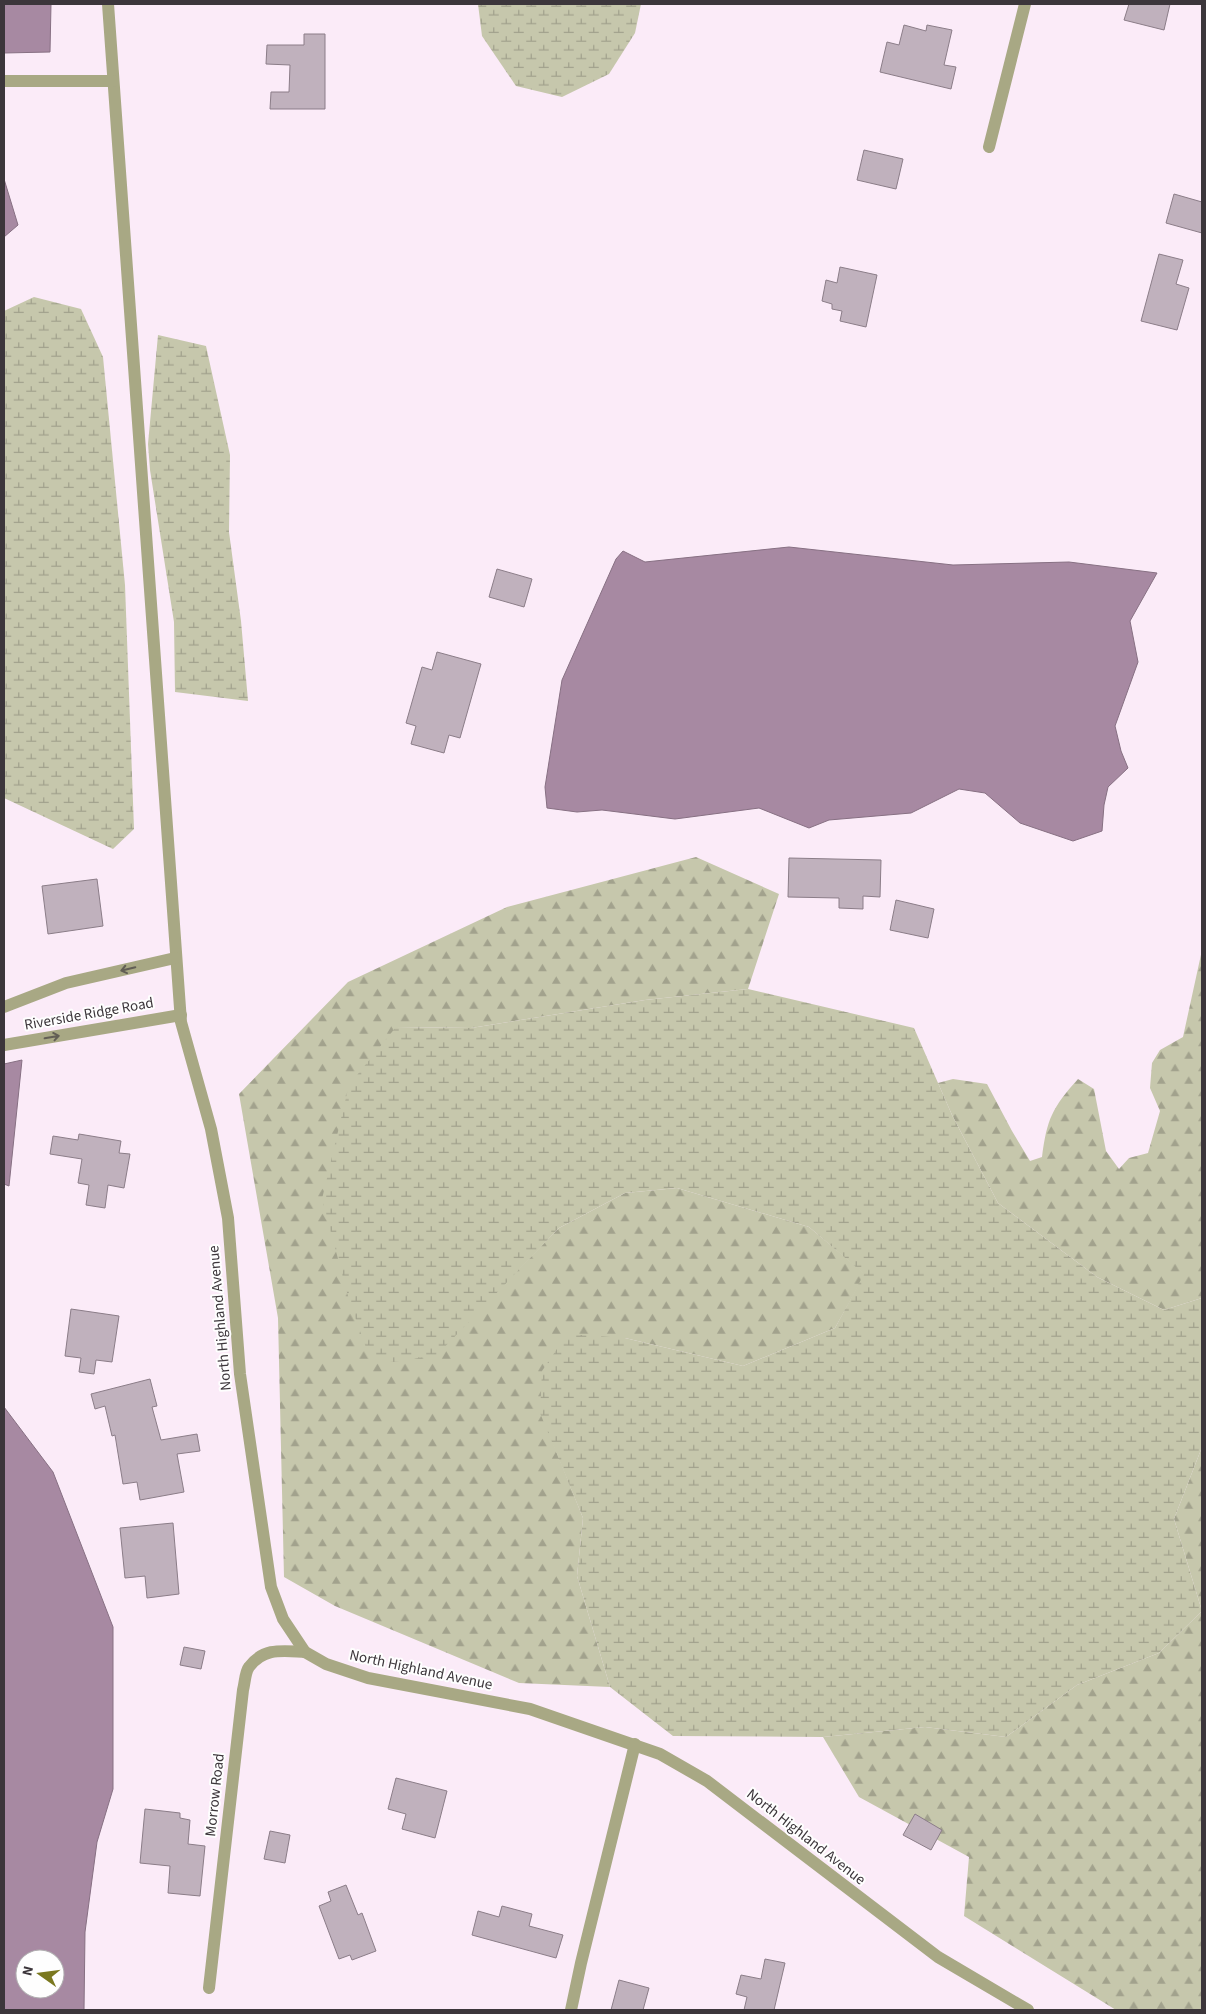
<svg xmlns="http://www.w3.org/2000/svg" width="1206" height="2014" font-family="'Source Sans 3',sans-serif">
	<defs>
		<pattern id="forest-firs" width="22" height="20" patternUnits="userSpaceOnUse" patternTransform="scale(1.25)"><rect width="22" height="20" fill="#c6c7ac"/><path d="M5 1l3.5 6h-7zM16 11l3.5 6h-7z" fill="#a2a28d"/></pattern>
		<pattern id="wetland-marsh" width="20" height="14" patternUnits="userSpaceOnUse" patternTransform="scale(1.25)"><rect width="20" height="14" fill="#c6c7ac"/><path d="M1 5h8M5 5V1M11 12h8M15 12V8" fill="none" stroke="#a2a28d"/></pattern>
	</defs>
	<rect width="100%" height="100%" fill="#fbebf8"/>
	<g fill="url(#forest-firs)">
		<polygon points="696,857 779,894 748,989 645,1000 471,1028 396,1027 504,1284 559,1228 625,1193 677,1188 809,1227 865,1274 835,1328 743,1366 625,1338 541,1413 583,1518 577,1576 610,1687 519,1683 335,1606 284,1577 278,1318 239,1094 348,982 507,907"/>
		<path d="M1202,950V1298L1164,1310L1097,1277L998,1203L952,1115L938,1083L953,1079L987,1084L1012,1131L1030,1161L1042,1157C1047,1119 1052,1108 1078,1079L1094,1089L1106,1151L1119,1169L1129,1158L1148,1153L1160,1111L1150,1088L1152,1063L1160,1050L1183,1037Z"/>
		<polygon points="1202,1447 1202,2010 1116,2010 964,1916 969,1857 859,1797 823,1737 925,1727 1006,1737 1077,1685 1159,1653 1202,1611 1174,1519"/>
	</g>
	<g fill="url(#wetland-marsh)">
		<polygon points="478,4 641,4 635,33 609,74 562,97 516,86 482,36"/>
		<polygon points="34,297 81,309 103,357 125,585 134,829 113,849 4,798 4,311"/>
		<polygon points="158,335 206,346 230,455 229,532 241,621 248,701 175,692 174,622 150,470 148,444"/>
		<polygon points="748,989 914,1028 952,1115 998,1203 1097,1277 1164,1310 1202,1298 1202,1447 1174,1519 1202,1611 1159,1653 1077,1685 1006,1737 925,1727 823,1737 673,1736 610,1687 577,1576 583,1518 540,1413 542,1371 567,1334 625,1338 743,1366 835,1328 864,1274 809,1227 677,1188 625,1193 559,1228 437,1355 394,1362 369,1356 349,1300 322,1199 349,1085 396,1027 471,1028 645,1000"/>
	</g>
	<g fill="#a789a2" stroke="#877083" fill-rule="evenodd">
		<polygon points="4,4 51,4 50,52 4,53"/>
		<polygon points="4,179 18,225 4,237"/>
		<polygon points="789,547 953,565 1069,562 1157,573 1130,621 1138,662 1115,726 1121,751 1128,768 1108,787 1104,805 1102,831 1073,841 1020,823 985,793 959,789 911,813 829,820 809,828 759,808 675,819 602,810 577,812 547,808 545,787 562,680 616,559 623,551 645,562"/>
		<polygon points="22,1060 9,1186 4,1184 4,1064"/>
		<path d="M4,1407L53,1472L113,1627V1789L97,1842L85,1932L84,2010H4ZM25,1959H55V1989H25Z"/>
	</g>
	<g fill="#c0b1bd" stroke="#8b7d88">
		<polygon points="1129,4 1170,4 1164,30 1124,20"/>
		<polygon points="904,25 926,31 927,25 952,30 944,65 956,67 951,89 880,72 887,42 899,45"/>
		<polygon points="304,34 325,34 325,109 270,109 271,92 289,92 290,65 266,64 267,45 304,45"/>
		<polygon points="864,150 903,159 896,189 857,180"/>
		<polygon points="1174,194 1202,202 1202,233 1166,223"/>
		<polygon points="1159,254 1183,260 1176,284 1189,288 1177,330 1141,321"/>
		<polygon points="840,267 877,275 866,327 840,321 842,311 832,309 832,304 822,301 826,280 837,283"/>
		<polygon points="497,569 532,579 524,607 489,597"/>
		<polygon points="437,652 481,664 460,738 449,735 444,753 411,744 416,726 406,723 422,667 432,670"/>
		<polygon points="789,858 881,860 880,897 863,896 863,909 839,908 839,898 788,897"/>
		<polygon points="97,879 103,926 48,934 42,886"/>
		<polygon points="896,900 934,909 928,938 890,930"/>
		<polygon points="79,1134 121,1141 119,1153 130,1154 124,1188 108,1185 105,1208 86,1205 89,1185 78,1183 82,1159 50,1154 53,1136 78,1140"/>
		<polygon points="71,1309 119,1316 112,1362 96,1360 94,1374 79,1372 81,1358 65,1356"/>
		<polygon points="150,1379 157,1406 152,1407 161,1440 197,1434 200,1451 177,1454 184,1492 140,1500 137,1482 123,1484 115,1435 112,1436 105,1406 95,1409 91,1394"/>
		<polygon points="173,1523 179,1594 147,1598 145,1576 125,1578 120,1528"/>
		<polygon points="184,1647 205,1651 201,1669 180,1665"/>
		<polygon points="396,1778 447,1791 435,1838 402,1829 406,1814 388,1809"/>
		<polygon points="145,1809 180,1813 180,1818 190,1820 188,1844 205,1846 200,1896 168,1893 170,1866 140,1863"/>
		<polygon points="915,1814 942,1830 931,1850 903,1835"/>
		<polygon points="270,1831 290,1835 285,1863 264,1859"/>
		<polygon points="346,1885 358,1915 362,1913 376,1951 352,1960 350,1955 339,1959 319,1906 331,1901 328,1892"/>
		<polygon points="502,1906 532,1914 529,1926 563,1935 556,1958 472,1935 478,1911 499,1917"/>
		<polygon points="765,1959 785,1963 774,2010 744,2010 747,1997 736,1994 741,1975 761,1979"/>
		<polygon points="619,1980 649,1988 643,2010 611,2010"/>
	</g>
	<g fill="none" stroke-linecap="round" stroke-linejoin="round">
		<g stroke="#a8a884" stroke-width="12">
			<polyline points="108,4 181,1022 211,1129 228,1218 240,1374 271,1587 283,1619 305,1652 326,1664 368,1678 530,1709 660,1754 707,1781 938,1957 1028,2010"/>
			<polyline points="4,81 113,81"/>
			<polyline points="989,147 1025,4"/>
			<polyline points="4,1007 66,983 175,958"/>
			<polyline points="4,1045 181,1015"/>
			<path d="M209,1988L243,1690C245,1683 245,1672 249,1667C264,1647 283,1651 305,1652"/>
			<polyline points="571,2010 581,1963 635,1744"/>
		</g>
	</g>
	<defs><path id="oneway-shaft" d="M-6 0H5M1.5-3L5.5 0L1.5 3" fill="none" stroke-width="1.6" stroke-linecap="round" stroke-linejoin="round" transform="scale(1.25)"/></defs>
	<g stroke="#625e55">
		<use href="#oneway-shaft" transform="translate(128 969) rotate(167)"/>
		<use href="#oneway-shaft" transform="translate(52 1037) rotate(-10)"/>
	</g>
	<g text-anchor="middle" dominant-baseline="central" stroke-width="4" stroke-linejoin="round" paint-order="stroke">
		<g font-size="15" fill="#3c363b" stroke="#fefefe">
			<text transform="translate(89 1014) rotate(-10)">Riverside Ridge Road</text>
			<text transform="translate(220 1318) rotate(-95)">North Highland Avenue</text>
			<text transform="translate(421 1670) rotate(12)">North Highland Avenue</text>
			<text transform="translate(215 1795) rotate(-84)">Morrow Road</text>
			<text transform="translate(806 1837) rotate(38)">North Highland Avenue</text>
		</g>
	</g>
	<rect width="1206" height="2014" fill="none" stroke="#3c363b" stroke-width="10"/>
	<g transform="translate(40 1974) rotate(284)"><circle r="24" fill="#fefefe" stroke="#b0aeb0"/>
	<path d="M0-4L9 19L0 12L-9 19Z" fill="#7a781f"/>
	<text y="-8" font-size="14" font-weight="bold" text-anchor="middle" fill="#3c363b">N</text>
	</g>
</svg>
